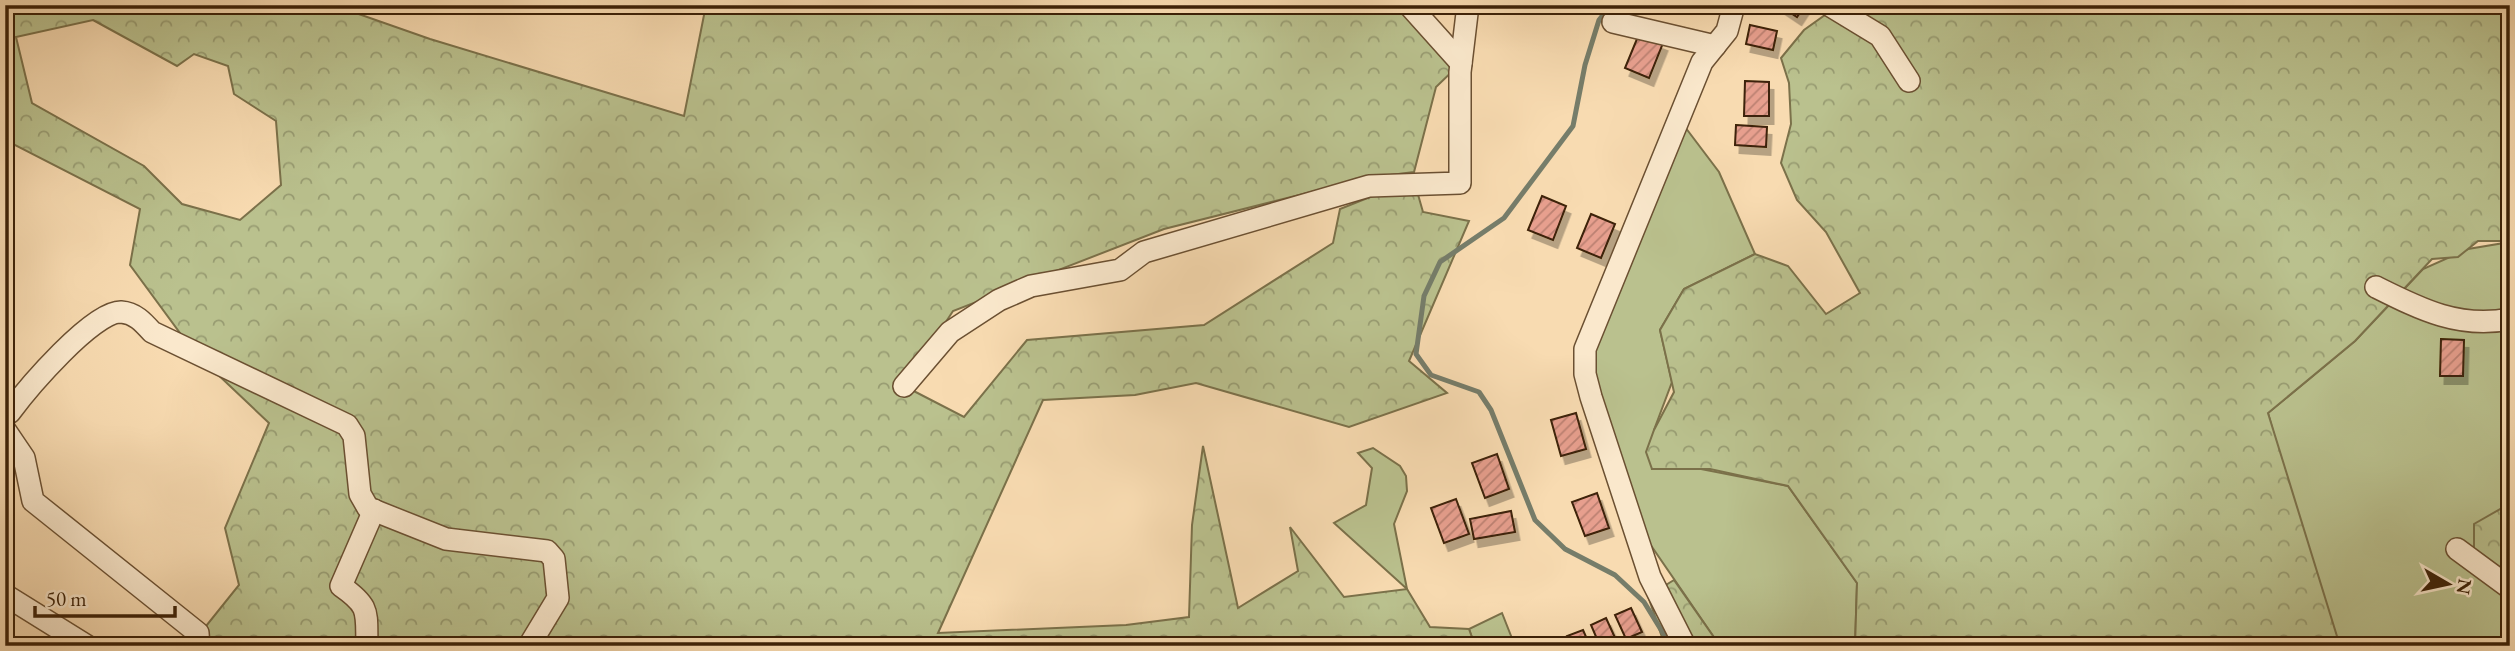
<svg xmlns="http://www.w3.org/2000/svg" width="2515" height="651" font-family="'EB Garamond',serif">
	<defs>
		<pattern id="forest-crowns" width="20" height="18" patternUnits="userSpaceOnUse" patternTransform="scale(1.75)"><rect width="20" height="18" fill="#bac18e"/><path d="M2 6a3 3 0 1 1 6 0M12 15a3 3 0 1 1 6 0" fill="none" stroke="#989c72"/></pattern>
		<pattern id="building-hatch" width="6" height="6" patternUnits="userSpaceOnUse" patternTransform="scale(1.75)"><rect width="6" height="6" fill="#e79f8e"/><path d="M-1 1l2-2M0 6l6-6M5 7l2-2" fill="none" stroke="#bc8172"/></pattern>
		<filter id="shadow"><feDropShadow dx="4.5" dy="8" stdDeviation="0" flood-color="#0004"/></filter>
	</defs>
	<rect width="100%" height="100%" fill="#f8dbb1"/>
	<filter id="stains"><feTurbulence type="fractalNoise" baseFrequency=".00286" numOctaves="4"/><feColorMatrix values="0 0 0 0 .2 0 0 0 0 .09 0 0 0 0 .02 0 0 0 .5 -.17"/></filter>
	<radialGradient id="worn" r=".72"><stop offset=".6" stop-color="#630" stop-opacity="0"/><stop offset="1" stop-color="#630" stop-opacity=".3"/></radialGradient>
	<g fill="#bac18e" stroke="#7b714a" stroke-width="2">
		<polygon points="1679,119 1719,172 1755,254 1684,289 1660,330 1672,382 1654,430 1652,469 1701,469 1788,486 1857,583 1855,646 1720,646 1650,544 1585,374"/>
		<polygon points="2510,242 2510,646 2333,646 2268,413 2355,341 2423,269 2468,249"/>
		<polygon points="1373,448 1400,466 1406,476 1407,491 1394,524 1407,589 1334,523 1366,505 1372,468 1358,453"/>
		<polygon points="1502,613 1515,646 1475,646 1469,629"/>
	</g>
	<g fill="url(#forest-crowns)" stroke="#7b714a" stroke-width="2" fill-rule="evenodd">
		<path d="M5,5H333L430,39L684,116L706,5H1409L1461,63L1436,87L1414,172L1367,178L1164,229L953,311L904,386L964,417L1027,340L1204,325L1333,243L1340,209L1375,195L1417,191L1423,212L1469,221L1409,361L1447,393L1349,427L1196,383L1135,395L1043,400L938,633L1126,625L1189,617L1192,525L1203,446L1238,608L1298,571L1290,527L1344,597L1407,589L1430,627L1469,629L1475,646H190L239,585L225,528L269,423L194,352L130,265L140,209L5,140ZM93,20L177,66L194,54L228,66L234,94L276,121L281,185L240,220L182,204L144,166L32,103L16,37Z"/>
		<polygon points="1839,5 2510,5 2510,241 2478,241 2458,257 2432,259 2355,341 2268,413 2340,646 1855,646 1857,583 1788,486 1710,469 1652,469 1646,452 1654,430 1674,392 1660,330 1684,289 1755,254 1788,266 1826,314 1860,293 1826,232 1797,200 1781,163 1791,124 1789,83 1781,58 1804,30"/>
		<polygon points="2509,504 2510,505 2510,578 2474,552 2474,524"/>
		<polygon points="1674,580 1720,646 1665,646 1648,596"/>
	</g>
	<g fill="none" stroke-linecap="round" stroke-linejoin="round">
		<polyline stroke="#767d6a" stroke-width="5" points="1611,5 1599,20 1585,65 1573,126 1504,218 1440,262 1424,296 1416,354 1431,375 1479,392 1491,410 1535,520 1565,549 1615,575 1644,602 1671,646"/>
	</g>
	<g fill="url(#building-hatch)" stroke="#3c2107" stroke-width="2" filter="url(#shadow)">
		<polygon points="1779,5 1805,5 1797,17"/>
		<polygon points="1750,25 1777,31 1773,50 1746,44"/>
		<polygon points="1639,34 1663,43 1649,78 1625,68"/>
		<polygon points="1745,81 1769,82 1769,116 1744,116"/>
		<polygon points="1736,125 1767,127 1766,147 1735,145"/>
		<polygon points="1542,196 1566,206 1553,240 1528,230"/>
		<polygon points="1591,214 1615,224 1601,258 1577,248"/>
		<polygon points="2441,339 2464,340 2463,376 2440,376"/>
		<polygon points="1576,413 1586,449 1561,456 1551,420"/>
		<polygon points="1497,454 1509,489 1485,498 1472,463"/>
		<polygon points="1597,493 1609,528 1585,536 1572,502"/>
		<polygon points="1456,499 1469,534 1444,543 1431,508"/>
		<polygon points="1511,511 1515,532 1474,539 1470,519"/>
		<polygon points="1631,608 1642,632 1626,639 1615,615"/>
		<polygon points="1606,618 1617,642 1600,646 1591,625"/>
		<polygon points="1583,630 1590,646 1571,646 1567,636"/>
	</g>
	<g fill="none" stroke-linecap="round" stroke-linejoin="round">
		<defs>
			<g id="street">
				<polyline points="1409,5 1461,63"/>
				<polyline points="1829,5 1880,36 1909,81"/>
				<polyline points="1613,22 1715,46"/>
				<path d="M2376,287C2420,309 2459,329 2510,319"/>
				<polyline points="904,386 950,332 999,300 1031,286 1120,270 1144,252 1369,186 1460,183 1460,72 1468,5"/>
				<path d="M5,411L10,412C27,389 93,311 121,312C135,313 143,322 152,332L347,425L354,436L360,494L368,508L446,539L547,551L554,559L558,598L529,646"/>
				<polyline points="5,430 24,458 33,501 198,633 199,646"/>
				<polyline points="2457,549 2510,588"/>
				<polyline points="5,595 87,646"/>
				<path d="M367,646C366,612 371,607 341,586L374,510"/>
				<polyline points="1685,646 1650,577 1591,397 1585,374 1585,349 1702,62 1727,31 1734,5"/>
			</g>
		</defs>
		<use href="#street" stroke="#6b5032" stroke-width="24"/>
		<use href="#street" stroke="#fae8cc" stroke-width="21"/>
	</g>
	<rect width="2515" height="651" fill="none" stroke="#f8dbb1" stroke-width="28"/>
	<rect x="7" y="7" width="2501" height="637" fill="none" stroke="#3c2107" stroke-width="3.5"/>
	<rect x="14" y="14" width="2487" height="623" fill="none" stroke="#3c2107" stroke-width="2"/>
	<g transform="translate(2448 584) rotate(99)" stroke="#fae8cc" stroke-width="5" paint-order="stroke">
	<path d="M0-5L12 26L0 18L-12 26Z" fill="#3c2107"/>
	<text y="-10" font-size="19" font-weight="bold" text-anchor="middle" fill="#3c2107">N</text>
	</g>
	<path d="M35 606v10h140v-10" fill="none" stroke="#3c2107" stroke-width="3.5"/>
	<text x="46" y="606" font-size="21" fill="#3c2107" stroke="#fae8cc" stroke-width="5" paint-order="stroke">50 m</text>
	<rect width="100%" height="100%" filter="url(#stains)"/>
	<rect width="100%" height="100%" fill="url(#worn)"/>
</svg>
